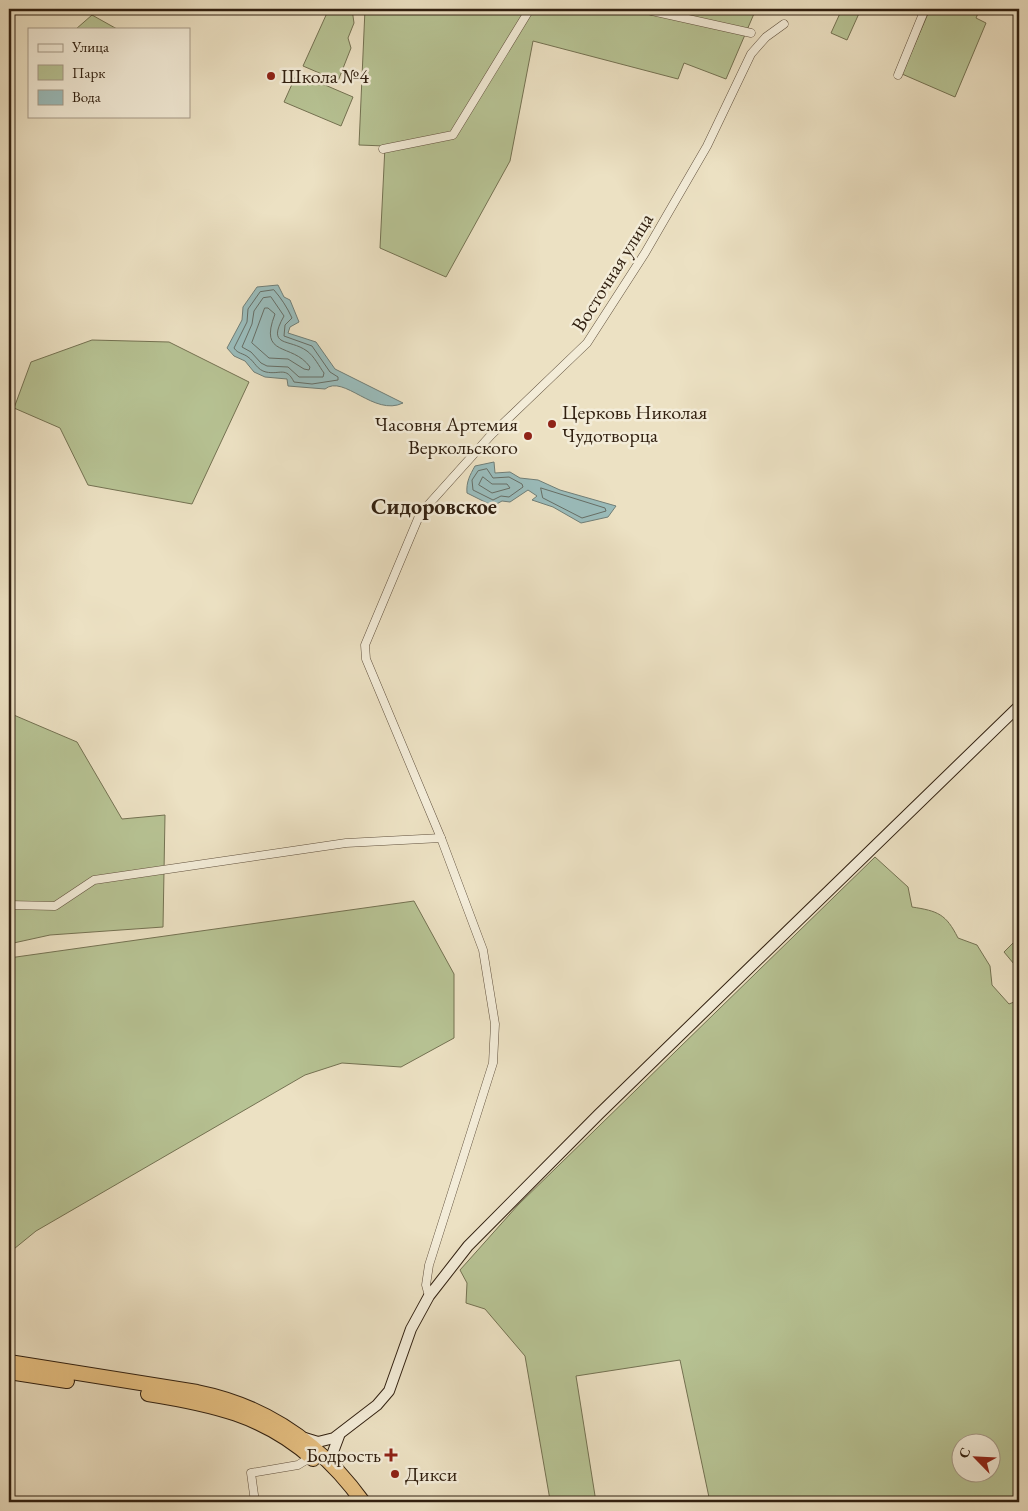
<svg xmlns="http://www.w3.org/2000/svg" width="1028" height="1511" font-family="'EB Garamond',serif">
	<rect width="100%" height="100%" fill="#ece1c3"/>
	<filter id="stains"><feTurbulence type="fractalNoise" baseFrequency=".004" numOctaves="4"/><feColorMatrix values="0 0 0 0 .2 0 0 0 0 .09 0 0 0 0 .02 0 0 0 .5 -.17"/></filter>
	<radialGradient id="worn" r=".72"><stop offset=".6" stop-color="#630" stop-opacity="0"/><stop offset="1" stop-color="#630" stop-opacity=".3"/></radialGradient>
	<g fill="#b7c394" stroke="#747252" fill-rule="evenodd">
		<polygon points="320,9 352,9 354,23 348,38 351,48 338,81 303,66 327,13"/>
		<polygon points="365,9 756,9 726,79 684,63 678,79 533,41 510,161 446,277 380,248 385,146 359,145"/>
		<polygon points="842,9 861,9 847,40 831,33"/>
		<polygon points="930,9 980,9 976,18 986,23 955,97 902,74"/>
		<polygon points="92,15 117,29 76,29"/>
		<polygon points="297,73 353,97 341,126 284,102"/>
		<polygon points="92,340 169,342 249,382 192,504 88,485 60,428 14,408 31,362"/>
		<polygon points="9,713 77,742 122,819 165,815 163,927 50,935 9,944"/>
		<path d="M875,857L908,887L912,907C938,911 946,914 958,938L977,945L990,966L992,985L1009,1004L1019,1000V1502H710L680,1360L576,1376L596,1502H546L550,1500L525,1356L485,1309L466,1303L467,1283L460,1270L518,1205ZM960,1444H990V1474H960Z"/>
		<polygon points="414,901 454,974 454,1038 401,1067 342,1063 305,1075 36,1231 9,1253 9,958"/>
		<polygon points="1019,937 1019,970 1004,952"/>
	</g>
	<g fill="#9abcbb" stroke="#707e77">
		<path d="M278,285L284,297L290,300L299,322L290,327L288,333L316,342L335,369L403,403C374,417 344,374 325,389L288,386L287,379L265,377L254,372L245,361L234,356L227,348L242,320L243,307L257,287Z"/>
		<path d="M494,462L495,473L510,472L520,478L538,480L560,490L616,506L608,517L581,523L553,507L532,500L537,496L528,490L510,502L502,501L493,506L467,493C466,482 470,475 475,466Z"/>
	</g>
	<g fill="none" stroke-linecap="round" stroke-linejoin="round">
		<g stroke="#666e66" stroke-width="1">
			<path d="M274,290C281,298 287,307 292,318L285,325L284,336L312,346L330,372L338,377V380L312,384L294,382C286,366 280,375 266,372C257,370 255,362 248,357C243,353 238,354 234,348L247,322L248,309L260,292Z"/>
			<path d="M271,297L284,316C266,348 289,338 307,351C314,356 319,366 324,373L323,377H299L288,367L267,366L261,363L251,352L242,347L252,324L254,311L263,298Z"/>
			<path d="M265,308H268L275,314C258,358 292,342 310,367L309,370L304,369L288,359L269,358L252,343Z"/>
			<polygon points="487,469 493,478 509,477 522,484 523,487 509,497 501,496 493,500 473,490 472,480 478,471"/>
			<polygon points="483,477 492,484 507,484 510,488 492,493 479,485"/>
			<polygon points="541,488 605,508 606,511 582,518 543,498"/>
		</g>
		<defs>
			<g id="street">
				<polyline points="643,9 751,33"/>
				<polyline points="898,75 925,9"/>
				<polyline points="383,149 453,135 530,9"/>
				<polyline points="9,780 9,790"/>
				<polyline points="9,905 55,906 94,880 346,843 441,838"/>
				<polyline points="429,1296 426,1285 429,1265 493,1063 495,1024 483,950 441,838 366,659 365,645 420,514 491,435 587,343 645,253 707,146 751,54 766,37 784,24"/>
				<polyline points="255,1502 251,1473 298,1465 311,1457"/>
			</g>
			<g id="secondary">
				<polyline points="305,1438 318,1442 334,1438 377,1405 389,1391 411,1329 429,1296 468,1246 599,1114 1019,706"/>
				<polyline points="338,1471 333,1452 339,1436"/>
			</g>
			<g id="highway">
				<path d="M9,1362L197,1392C267,1406 322,1445 363,1502"/>
				<polyline points="9,1372 67,1381"/>
				<path d="M148,1394C211,1404 264,1415 313,1459"/>
			</g>
		</defs>
		<use href="#street" stroke="#60503d" stroke-width="9"/>
		<use href="#secondary" stroke="#312010" stroke-width="12"/>
		<use href="#highway" stroke="#312010" stroke-width="16"/>
		<use href="#street" stroke="#f3ecd8" stroke-width="8"/>
		<use href="#secondary" stroke="#f3ecd8" stroke-width="10"/>
		<use href="#highway" stroke="#e6c082" stroke-width="14"/>
	</g>
	<g fill="#8f2418" stroke="#f3ecd8" stroke-width="2">
		<circle cx="271" cy="76" r="5"/>
		<circle cx="552" cy="424" r="5"/>
		<circle cx="528" cy="436" r="5"/>
		<path d="M388.5 1447.5h5v5h5v5h-5v5h-5v-5h-5v-5h5z"/>
		<circle cx="395" cy="1474" r="5"/>
	</g>
	<g text-anchor="middle" dominant-baseline="central" stroke-width="5" stroke-linejoin="round" paint-order="stroke">
		<g font-size="20" fill="#312010" stroke="#f3ecd8" text-anchor="start">
			<text x="281" y="76">Школа №4</text>
			<text x="562" y="412">Церковь Николая<tspan x="562" dy="23">Чудотворца</tspan></text>
			<text x="518" y="424" text-anchor="end">Часовня Артемия<tspan x="518" dy="23">Веркольского</tspan></text>
			<text x="381" y="1455" text-anchor="end">Бодрость</text>
			<text x="405" y="1474">Дикси</text>
		</g>
		<g font-size="20" fill="#312010" stroke="#f3ecd8">
			<text transform="translate(612 272) rotate(-58)">Восточная улица</text>
		</g>
		<g font-size="22" font-weight="bold" fill="#312010" stroke="#f3ecd8">
			<text x="434" y="506">Сидоровское</text>
		</g>
	</g>
	<rect width="1028" height="1511" fill="none" stroke="#ece1c3" stroke-width="30"/>
	<rect x="10" y="10" width="1008" height="1491" fill="none" stroke="#312010" stroke-width="2.5"/>
	<rect x="15" y="15" width="998" height="1481" fill="none" stroke="#312010"/>
	<rect x="28" y="28" width="162" height="90" fill="#f3ecd8" stroke="#a59a88"/>
	<rect x="38" y="44" width="25" height="8" fill="#f3ecd8" stroke="#a59a88"/>
	<text x="72" y="52" font-size="15" fill="#312010">Улица</text>
	<rect x="38" y="65" width="25" height="15" fill="#b7c394" stroke="#a59a88"/>
	<text x="72" y="78" font-size="15" fill="#312010">Парк</text>
	<rect x="38" y="90" width="25" height="15" fill="#9abcbb" stroke="#a59a88"/>
	<text x="72" y="102" font-size="15" fill="#312010">Вода</text>
	<g transform="translate(976 1458) rotate(294)"><circle r="24" fill="#f3ecd8" stroke="#a59a88"/>
	<path d="M0-4L9 19L0 12L-9 19Z" fill="#8f2418"/>
	<text y="-8" font-size="14" font-weight="bold" text-anchor="middle" fill="#312010">С</text>
	</g>
	<rect width="100%" height="100%" filter="url(#stains)"/>
	<rect width="100%" height="100%" fill="url(#worn)"/>
</svg>
